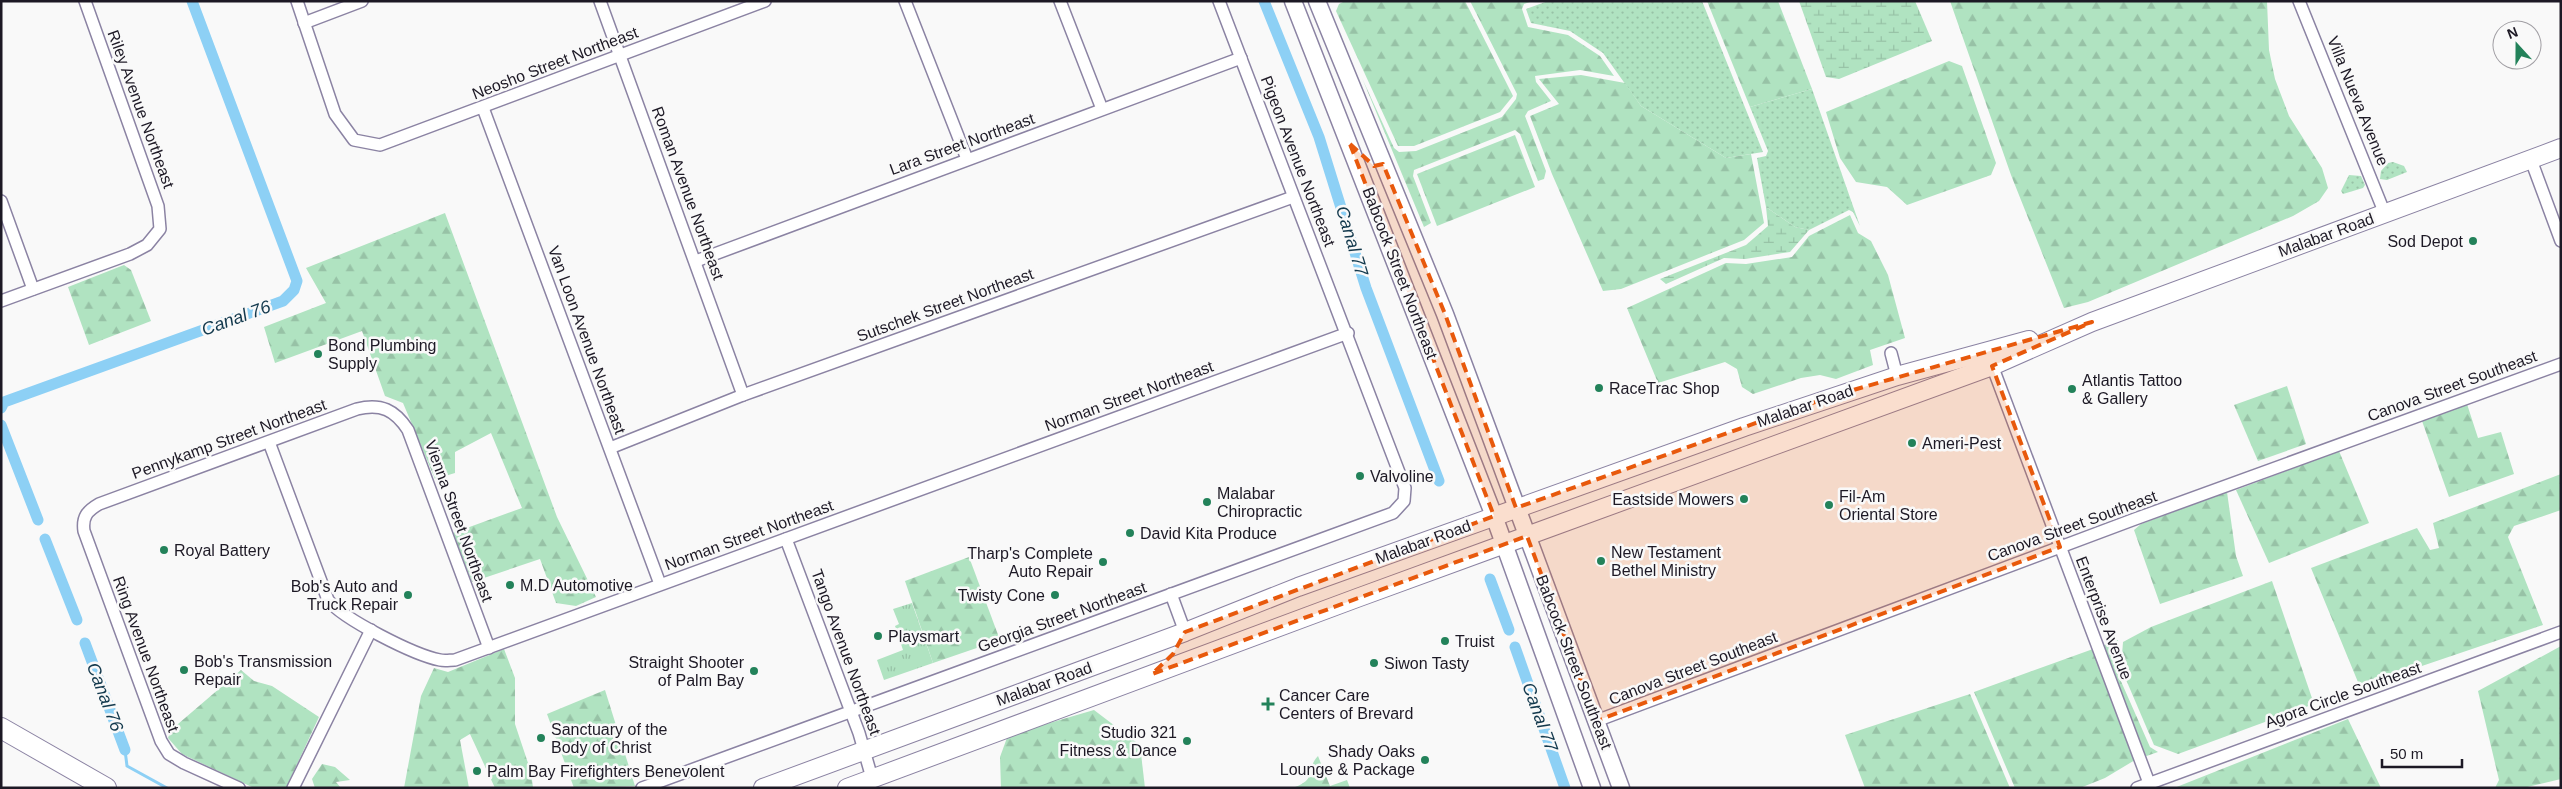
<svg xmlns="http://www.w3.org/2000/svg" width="2562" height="789" font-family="Arial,sans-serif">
	<defs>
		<pattern id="grass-dots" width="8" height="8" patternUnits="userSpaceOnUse" patternTransform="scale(1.25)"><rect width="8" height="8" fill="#b0e3c1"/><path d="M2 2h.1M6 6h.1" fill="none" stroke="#97c2a6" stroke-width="1.8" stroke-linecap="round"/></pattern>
		<pattern id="forest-firs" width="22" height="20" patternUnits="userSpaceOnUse" patternTransform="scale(1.25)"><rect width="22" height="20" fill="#b0e3c1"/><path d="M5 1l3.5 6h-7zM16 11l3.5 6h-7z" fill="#97c2a6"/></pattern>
		<pattern id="wetland-marsh" width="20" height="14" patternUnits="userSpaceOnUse" patternTransform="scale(1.25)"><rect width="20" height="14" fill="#b0e3c1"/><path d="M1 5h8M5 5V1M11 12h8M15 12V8" fill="none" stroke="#97c2a6"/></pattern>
		<pattern id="park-tufts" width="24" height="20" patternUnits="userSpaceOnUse" patternTransform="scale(1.25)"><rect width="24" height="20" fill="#b0e3c1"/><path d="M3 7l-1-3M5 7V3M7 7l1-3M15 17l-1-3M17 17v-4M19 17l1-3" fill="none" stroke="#97c2a6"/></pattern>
	</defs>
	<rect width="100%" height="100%" fill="#f9f9f9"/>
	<g fill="url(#grass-dots)">
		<polygon points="1548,1 1702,1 1763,152 1726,158 1641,106 1603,53 1570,31 1531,23 1526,9"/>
		<polygon points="1812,89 1860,226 1853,212 1849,210 1809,230 1795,227 1766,207 1757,158 1766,156 1768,151 1750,107"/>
		<polygon points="2393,162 2404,166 2407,172 2387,180 2380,179 2381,171 2388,163"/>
		<polygon points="2349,175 2361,176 2365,185 2363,188 2343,194 2341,191"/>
	</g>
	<g fill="url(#forest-firs)">
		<polygon points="1345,1 1465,1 1513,96 1500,112 1414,146 1398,146 1336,11 1339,4"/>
		<polygon points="1470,1 1533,1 1524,4 1522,9 1528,27 1568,35 1600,56 1614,76 1580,70 1535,76 1536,82 1551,101 1528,111 1525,116 1546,171 1544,179 1538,181 1520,134 1515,130 1414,170 1413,176 1431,223 1424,227 1362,78 1394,148 1399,152 1416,151 1502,117 1516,99 1517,94"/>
		<polygon points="1707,1 1778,1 1812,89 1750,107"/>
		<polygon points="1950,1 2267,1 2269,50 2275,79 2289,116 2322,168 2328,188 2319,201 2293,216 2088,302 2064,308 2011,175"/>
		<polygon points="1949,61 1962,66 1996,163 1991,175 1907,205 1887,187 1856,182 1840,158 1826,112"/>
		<polygon points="1581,75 1625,83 1641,106 1726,158 1751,154 1764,223 1744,240 1621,289 1603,291 1552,174 1530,116 1559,104 1539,79"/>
		<polygon points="1515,135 1535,187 1437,226 1417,174"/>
		<polygon points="445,213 557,517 596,597 576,606 556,603 540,559 472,582 453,533 522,508 491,433 455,452 455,473 435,479 403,403 385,396 362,331 275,363 264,327 326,303 306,268"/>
		<polygon points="1850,215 1858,233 1871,241 1888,275 1905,338 1870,350 1873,365 1836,379 1820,375 1801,378 1753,394 1742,387 1737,369 1725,362 1658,383 1627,308 1726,263 1746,264 1792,257 1809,236"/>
		<polygon points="124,265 131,270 151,321 89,345 68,287"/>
		<polygon points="2287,386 2306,444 2258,461 2234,405"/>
		<polygon points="2467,404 2478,438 2501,432 2514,474 2449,497 2422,421"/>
		<polygon points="2339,451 2369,523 2269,563 2236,490"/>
		<polygon points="2561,474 2561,510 2514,526 2508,537 2543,625 2360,687 2311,568 2417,528 2430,550 2439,548 2433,523"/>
		<polygon points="2227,492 2236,556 2243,576 2160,604 2134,530 2141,524"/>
		<polygon points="969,557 1000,640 933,663 905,581"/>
		<polygon points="2272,581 2314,704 2178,754 2154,745 2121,668 2123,642 2151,627"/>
		<polygon points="2118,640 2116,670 2150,747 2158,752 2135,760 2105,778 2080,788 2015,788 1974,692"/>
		<polygon points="2561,646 2561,779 2523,788 2495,788 2499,780 2478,691"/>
		<polygon points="504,649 515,678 515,724 531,772 533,788 495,788 470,734 460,740 469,788 404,788 421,696 434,668 448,672"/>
		<polygon points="241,670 254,681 272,686 319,717 286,788 254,788 182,754 168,738 171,730"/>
		<polygon points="605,690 635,786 574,788 547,714"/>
		<polygon points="1970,694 2010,788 1865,788 1845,735"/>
		<polygon points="1094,710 1140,745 1145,788 1001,788 1000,757 1008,735"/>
		<polygon points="2348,719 2381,788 2174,788"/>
		<path d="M1318,756L1330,786L1347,780L1350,788H1292C1318,780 1305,770 1318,756Z"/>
		<polygon points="322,764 335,767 350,780 336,782 341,788 315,788 312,779"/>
	</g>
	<g fill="url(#wetland-marsh)">
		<polygon points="1799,1 1915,1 1932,41 1839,79 1826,77"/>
		<polygon points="1766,207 1795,227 1809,230 1790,252 1745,259 1724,258 1666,284 1660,279 1746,245 1768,226"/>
	</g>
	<polygon fill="url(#park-tufts)" points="912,603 933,663 884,680 877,660 903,650 895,626 899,624 893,609"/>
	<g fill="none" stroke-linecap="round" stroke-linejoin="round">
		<polyline stroke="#8dd0f5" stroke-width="3" points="125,750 127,766 167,788"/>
		<g stroke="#8dd0f5" stroke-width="11">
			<polyline points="1264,1 1319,137 1366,288 1439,481"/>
			<polyline points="1,408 4,402 283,301 294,290 297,281 192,1"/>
			<polyline points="1,425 38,520"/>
			<polyline points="45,539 77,620"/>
			<polyline points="1490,579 1509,630"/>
			<polyline points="85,643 125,750"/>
			<polyline points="1515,647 1565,788"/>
		</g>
		<defs>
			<g id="street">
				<polyline points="297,1 335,114 354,140 380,145 765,1"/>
				<polyline points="600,1 743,395"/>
				<polyline points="905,1 967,159"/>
				<polyline points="1060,1 1102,109"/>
				<polyline points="2299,1 2385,214"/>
				<polyline points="304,23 362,1"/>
				<polyline points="483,108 660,584"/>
				<polyline points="2531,160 2561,241"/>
				<polyline points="1,201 33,289"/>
				<polyline points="696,261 1241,58"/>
				<polyline points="1,301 130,254 147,245 160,229 158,206 85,1"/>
				<polyline points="1891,353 1897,376"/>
				<polyline points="1990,360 2149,783"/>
				<path d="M269,442L328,600C343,619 414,655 440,660C445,661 450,660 455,660L1348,333"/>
				<polyline points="610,448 743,395 1293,197"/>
				<polyline points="786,539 859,733 872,778"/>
				<polyline points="1171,594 1185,632"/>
				<polyline points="1596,721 2135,519 2561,364"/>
				<path d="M239,788L184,763L169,754L161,741L84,531C82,517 87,511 99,504L357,409C381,403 395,410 408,430L489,648"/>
				<polyline points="293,788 371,630"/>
				<polyline points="642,788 1393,513 1404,501 1405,488 1219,1"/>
				<polyline points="2137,788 2561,632"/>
			</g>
			<g id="secondary">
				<polyline points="1293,1 1494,516 1592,788"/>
				<polyline points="1317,1 1445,314 1621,788"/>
			</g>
			<g id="primary">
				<polyline points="763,788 1185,632 1298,587 1744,427 1897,376 2029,340"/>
				<polyline points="847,788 1357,598 1992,366 2092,322 2561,148"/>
			</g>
			<polyline id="highway" points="1,728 106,788"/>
		</defs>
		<use href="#street" stroke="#8b83a3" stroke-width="14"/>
		<use href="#secondary" stroke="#8b83a3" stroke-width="19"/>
		<use href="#primary" stroke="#8b83a3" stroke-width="20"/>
		<use href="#highway" stroke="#8b83a3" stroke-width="22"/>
		<use href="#street" stroke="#fff" stroke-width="11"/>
		<use href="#secondary" stroke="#fff" stroke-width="16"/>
		<use href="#primary" stroke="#fff" stroke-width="18"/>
		<use href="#highway" stroke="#fff" stroke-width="20"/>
	</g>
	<path fill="#e8590c" fill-opacity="0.2" stroke="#e8590c" stroke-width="4" stroke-dasharray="10 6" stroke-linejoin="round" d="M1350,144L1374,166L1383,164L1445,314L1516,508L1832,396L2092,322L1992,366L2060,547L1596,721L1527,536L1152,674L1173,654L1185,632L1494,516Z"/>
	<g fill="#23825a" stroke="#f9f9f9" stroke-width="2">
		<circle cx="2473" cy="241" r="5"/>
		<circle cx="318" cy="354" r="5"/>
		<circle cx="1599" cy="388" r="5"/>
		<circle cx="2072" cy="389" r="5"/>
		<circle cx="1912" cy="443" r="5"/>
		<circle cx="1360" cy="476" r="5"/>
		<circle cx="1744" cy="499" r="5"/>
		<circle cx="1207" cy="502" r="5"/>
		<circle cx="1829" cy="505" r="5"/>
		<circle cx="1130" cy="533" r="5"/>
		<circle cx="164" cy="550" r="5"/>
		<circle cx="1601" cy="561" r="5"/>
		<circle cx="1103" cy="562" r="5"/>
		<circle cx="510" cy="585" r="5"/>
		<circle cx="408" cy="595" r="5"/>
		<circle cx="1055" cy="595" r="5"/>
		<circle cx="878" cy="636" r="5"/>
		<circle cx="1445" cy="641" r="5"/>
		<circle cx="1374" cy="663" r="5"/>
		<circle cx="184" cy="670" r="5"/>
		<circle cx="754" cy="671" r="5"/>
		<path d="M1265.5 696.5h5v5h5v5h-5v5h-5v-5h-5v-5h5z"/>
		<circle cx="541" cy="738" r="5"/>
		<circle cx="1187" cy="741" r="5"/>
		<circle cx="1425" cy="760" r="5"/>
		<circle cx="477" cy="771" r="5"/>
	</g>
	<g text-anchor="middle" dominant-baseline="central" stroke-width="5" stroke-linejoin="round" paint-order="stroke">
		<g font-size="16" fill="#1d1925" stroke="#f9f9f9">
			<text transform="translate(555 63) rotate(-21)">Neosho Street Northeast</text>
			<text transform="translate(2358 101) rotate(68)">Villa Nueva Avenue</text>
			<text transform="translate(141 109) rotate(70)">Riley Avenue Northeast</text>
			<text transform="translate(962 144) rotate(-20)">Lara Street Northeast</text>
			<text transform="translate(1298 161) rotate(69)">Pigeon Avenue Northeast</text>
			<text transform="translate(688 193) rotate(70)">Roman Avenue Northeast</text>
			<text transform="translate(2326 235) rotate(-20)">Malabar Road</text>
			<text transform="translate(1400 273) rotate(69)">Babcock Street Northeast</text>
			<text transform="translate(945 305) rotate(-20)">Sutschek Street Northeast</text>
			<text transform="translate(587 340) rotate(70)">Van Loon Avenue Northeast</text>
			<text transform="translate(2452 386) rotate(-20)">Canova Street Southeast</text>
			<text transform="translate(1129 396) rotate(-20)">Norman Street Northeast</text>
			<text transform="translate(1805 406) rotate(-19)">Malabar Road</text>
			<text transform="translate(229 439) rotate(-20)">Pennykamp Street Northeast</text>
			<text transform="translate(459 521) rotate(70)">Vienna Street Northeast</text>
			<text transform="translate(2072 526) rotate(-20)">Canova Street Southeast</text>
			<text transform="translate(749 535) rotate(-20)">Norman Street Northeast</text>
			<text transform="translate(1423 542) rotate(-20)">Malabar Road</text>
			<text transform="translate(1062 617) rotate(-20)">Georgia Street Northeast</text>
			<text transform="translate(2104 618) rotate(69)">Enterprise Avenue</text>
			<text transform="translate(846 652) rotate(70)">Tango Avenue Northeast</text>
			<text transform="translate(146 654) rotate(70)">Ring Avenue Northeast</text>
			<text transform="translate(1574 662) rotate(69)">Babcock Street Southeast</text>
			<text transform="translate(1693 668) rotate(-21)">Canova Street Southeast</text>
			<text transform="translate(1044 684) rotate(-20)">Malabar Road</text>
			<text transform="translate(2343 695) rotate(-20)">Agora Circle Southeast</text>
		</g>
		<g font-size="16" fill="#1d1925" stroke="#f9f9f9" text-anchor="start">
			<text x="2463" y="241" text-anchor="end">Sod Depot</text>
			<text x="328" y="345">Bond Plumbing<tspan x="328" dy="18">Supply</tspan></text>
			<text x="2082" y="380">Atlantis Tattoo<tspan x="2082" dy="18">&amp; Gallery</tspan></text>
			<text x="1609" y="388">RaceTrac Shop</text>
			<text x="1922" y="443">Ameri-Pest</text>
			<text x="1370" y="476">Valvoline</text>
			<text x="1217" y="493">Malabar<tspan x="1217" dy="18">Chiropractic</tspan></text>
			<text x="1839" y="496">Fil-Am<tspan x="1839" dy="18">Oriental Store</tspan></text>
			<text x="1734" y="499" text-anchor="end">Eastside Mowers</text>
			<text x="1140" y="533">David Kita Produce</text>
			<text x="174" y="550">Royal Battery</text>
			<text x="1611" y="552">New Testament<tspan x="1611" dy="18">Bethel Ministry</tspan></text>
			<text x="1093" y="553" text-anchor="end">Tharp's Complete<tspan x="1093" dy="18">Auto Repair</tspan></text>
			<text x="520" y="585">M.D Automotive</text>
			<text x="398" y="586" text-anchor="end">Bob's Auto and<tspan x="398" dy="18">Truck Repair</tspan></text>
			<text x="1045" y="595" text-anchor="end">Twisty Cone</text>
			<text x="888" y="636">Playsmart</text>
			<text x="1455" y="641">Truist</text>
			<text x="194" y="661">Bob's Transmission<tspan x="194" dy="18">Repair</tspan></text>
			<text x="744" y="662" text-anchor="end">Straight Shooter<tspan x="744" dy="18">of Palm Bay</tspan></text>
			<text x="1384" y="663">Siwon Tasty</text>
			<text x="1279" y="695">Cancer Care<tspan x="1279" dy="18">Centers of Brevard</tspan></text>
			<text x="551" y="729">Sanctuary of the<tspan x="551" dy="18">Body of Christ</tspan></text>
			<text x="1177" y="732" text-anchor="end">Studio 321<tspan x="1177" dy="18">Fitness &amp; Dance</tspan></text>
			<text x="1415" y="751" text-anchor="end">Shady Oaks<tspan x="1415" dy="18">Lounge &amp; Package</tspan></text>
			<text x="487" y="771">Palm Bay Firefighters Benevolent</text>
		</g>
		<g font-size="18" font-style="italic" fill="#13394d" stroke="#f9f9f9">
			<text transform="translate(1352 241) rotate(73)">Canal 77</text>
			<text transform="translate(236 318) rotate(-20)">Canal 76</text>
			<text transform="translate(105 697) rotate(69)">Canal 76</text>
			<text transform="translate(1540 717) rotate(70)">Canal 77</text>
		</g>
	</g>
	<rect width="2562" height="789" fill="none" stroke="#1d1925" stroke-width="5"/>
	<g transform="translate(2517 45) rotate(339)"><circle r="24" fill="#f9f9f9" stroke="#a19fa4"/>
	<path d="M0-4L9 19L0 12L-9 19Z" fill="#23825a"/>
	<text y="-8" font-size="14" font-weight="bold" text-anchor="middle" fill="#1d1925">N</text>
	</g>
	<path d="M2382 759v8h80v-8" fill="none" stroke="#1d1925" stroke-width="2.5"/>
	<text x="2390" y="759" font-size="15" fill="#1d1925" stroke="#f9f9f9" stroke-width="4" paint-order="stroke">50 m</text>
</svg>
